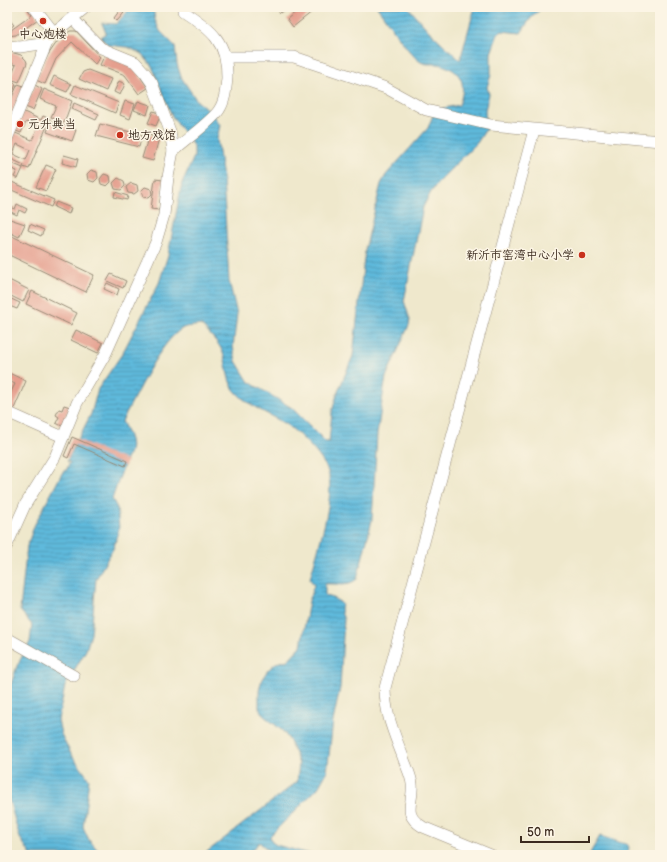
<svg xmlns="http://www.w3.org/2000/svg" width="667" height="862" font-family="'Balsamiq Sans','LXGW WenKai TC',sans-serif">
	<defs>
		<pattern id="water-rules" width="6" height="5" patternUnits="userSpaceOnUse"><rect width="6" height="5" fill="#5eb9dc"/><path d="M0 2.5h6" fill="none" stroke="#4f97b2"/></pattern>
	</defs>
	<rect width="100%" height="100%" fill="#fcf5e5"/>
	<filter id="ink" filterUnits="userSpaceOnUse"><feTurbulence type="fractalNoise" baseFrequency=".025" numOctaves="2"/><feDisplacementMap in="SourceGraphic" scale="8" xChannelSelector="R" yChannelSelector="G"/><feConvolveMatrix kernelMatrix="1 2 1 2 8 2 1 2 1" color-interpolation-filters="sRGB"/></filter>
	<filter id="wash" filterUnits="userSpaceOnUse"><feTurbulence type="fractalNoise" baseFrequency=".012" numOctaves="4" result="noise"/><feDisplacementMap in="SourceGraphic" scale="16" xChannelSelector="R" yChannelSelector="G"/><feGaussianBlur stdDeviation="0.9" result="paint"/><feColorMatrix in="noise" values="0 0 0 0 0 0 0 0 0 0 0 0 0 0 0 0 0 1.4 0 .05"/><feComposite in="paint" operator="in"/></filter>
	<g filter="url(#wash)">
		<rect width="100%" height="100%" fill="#efe8cc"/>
		<g fill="url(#water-rules)" stroke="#4c727d">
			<path d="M116,7H153L155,20L160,31L175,46L177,64L181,77L197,101L210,111L220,125L217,139L223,178L229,281L237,314L233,347L236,361L249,382L292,408L326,442H329L332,412L337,394L353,356L365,250L381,184L386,175L428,128L435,110L459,105C466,86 464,72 442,65C434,62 426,67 418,60C406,50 388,21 377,7H408L428,30L460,60L475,7H543L531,18L521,33L502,31L498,34L491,53V75L487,87L489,94L485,110L486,129L477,143L440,180L431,192L423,207L404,301L410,320L409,325L386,377L384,389L377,434L372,520L357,579C347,587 336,583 325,584V595C353,606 335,603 344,619L340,688L333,721L327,772L318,788L270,836L272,842L276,845L314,855H274L259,842L249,855H203L297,782L299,764L290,741L283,731L264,716L259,708V691L262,679L268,670L276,663L288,660L301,646L309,601L314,585L310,579C317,551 334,502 329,475C326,460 302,436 291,428C276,417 248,406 237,393C226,382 228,366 223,353C219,342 209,334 201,325C195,326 187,326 183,328C160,341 135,397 122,421C128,434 136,446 126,459L112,499L117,508L119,528L114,547L96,579L91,634L86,650L65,686L58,720L61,734L71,754L89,779L83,827L89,840L102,855H31L20,838L7,793V696L17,666L30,642L32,625L20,610L27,546L35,524L60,477L64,470L66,471L70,462L67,461L91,414L98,389L122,354L159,283L168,255L182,183L194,157V147L172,116L152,66L142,54L128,47L108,45L101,37L106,33L102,23L116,24L128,11Z"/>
			<polygon points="600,836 628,845 629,848 627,855 589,855"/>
		</g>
		<g id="blocks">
			<g fill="#e59f8e" fill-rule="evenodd">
				<polygon points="26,7 32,7 38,19 16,35 7,36 7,30 12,31 11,30 32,15"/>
				<polygon points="276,7 288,7 280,13"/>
				<polygon points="302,7 318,7 293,27 287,19"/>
				<polygon points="120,10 124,13 117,21 114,18"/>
				<polygon points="7,17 14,25 10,28 7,25"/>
				<polygon points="70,31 76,31 100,57 95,64 72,42 56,59 45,84 36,80 48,55 57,42"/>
				<polygon points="7,51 21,55 26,60 27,63 19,82 10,79 16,65 7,62"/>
				<polygon points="105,54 133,66 148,88 139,94 125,75 100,65"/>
				<polygon points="7,65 12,67 9,77 7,76"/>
				<polygon points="88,70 111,79 106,91 79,79 83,72"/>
				<polygon points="54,76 71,84 67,92 50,85"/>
				<polygon points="7,80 16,84 13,92 7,89"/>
				<polygon points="119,81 125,84 120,95 114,92"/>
				<polygon points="18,84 24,86 12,113 7,111 7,108"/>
				<polygon points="35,85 42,89 33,110 25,107"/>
				<polygon points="75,85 119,103 115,113 71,94"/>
				<polygon points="44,89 72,101 64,123 51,117 56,106 40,99"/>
				<polygon points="125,101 135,104 130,119 120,115"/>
				<polygon points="138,101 150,105 147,115 134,110"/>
				<polygon points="74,103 99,114 96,120 72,109"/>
				<path d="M22,111L41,120L43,116L50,119L29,169L23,167L24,165L11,159L10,161L7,159V146L13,132L32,140L38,127L26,122L21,133L14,130ZM17,144L30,150L26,160L13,154Z"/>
				<polygon points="153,111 161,114 156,126 148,123"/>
				<polygon points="7,113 13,115 7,128"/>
				<polygon points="51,121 76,130 72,141 47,132"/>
				<polygon points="100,124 142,135 139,147 96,136"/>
				<polygon points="149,135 159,138 153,161 142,158"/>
				<polygon points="64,155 78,159 76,167 62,163"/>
				<polygon points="11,163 23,168 18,179 14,177 17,171 9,168"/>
				<polygon points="46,165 56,169 46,191 36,187"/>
				<polygon points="91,170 97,172 98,178 94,182 88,180 87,174"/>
				<polygon points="104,174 110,176 111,182 107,186 101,184 100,179"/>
				<polygon points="118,178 124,181 125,186 121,190 115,189 113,183"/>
				<polygon points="155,179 163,180 159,210 151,209"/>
				<polygon points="7,180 54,200 51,207 7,188"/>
				<polygon points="131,183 137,185 138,191 134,194 128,193 126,187"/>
				<polygon points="145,187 151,189 152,194 148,198 143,197 141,191"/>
				<polygon points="115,192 128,196 127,200 114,197"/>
				<polygon points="56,202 71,208 69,214 54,207"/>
				<polygon points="17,204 27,209 25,213 19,210 17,215 7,210 7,205 15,209"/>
				<polygon points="7,218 25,224 19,237 7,231"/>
				<polygon points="30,224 44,230 41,236 28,230"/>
				<polygon points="12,236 94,275 86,292 7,254 7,247"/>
				<polygon points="111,274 126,281 123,288 107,281"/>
				<polygon points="7,279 29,290 23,302 7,294"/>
				<polygon points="107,283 119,289 117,295 104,289"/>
				<polygon points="32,291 77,313 71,325 26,304"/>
				<polygon points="7,297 20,303 17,309 7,305"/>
				<polygon points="76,330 103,343 98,353 71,340"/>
				<polygon points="7,372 26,381 13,411 7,408 7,400 15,384 7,380"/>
				<polygon points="64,405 70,407 62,426 56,423 59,417 56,415 59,409 62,410"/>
				<polygon points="72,437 127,461 125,466 74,444 68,458 64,456"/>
			</g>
		</g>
	</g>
	<g filter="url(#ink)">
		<use href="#blocks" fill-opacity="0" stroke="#958975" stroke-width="1"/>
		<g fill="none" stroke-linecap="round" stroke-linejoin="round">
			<defs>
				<g id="minor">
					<polyline points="34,7 55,34"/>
					<polyline points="7,46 20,47 41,44 86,7"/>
					<polyline points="225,57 294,57 386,88 426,110 491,125 660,141"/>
					<polyline points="7,139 49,38"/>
					<path d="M173,151C184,141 212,121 219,110C225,101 226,89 227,78C228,42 211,29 183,11"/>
					<polyline points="7,412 63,437"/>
					<polyline points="7,545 25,505 55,457 77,403 106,353 156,242 164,215 168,177 173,151 170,131 152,83 145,73 135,62 101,48 73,19"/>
					<polyline points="7,638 74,676"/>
					<path d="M491,855L423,827C401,814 414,803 412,784C411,775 406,766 403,757C394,733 385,714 385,688L534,130"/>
				</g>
			</defs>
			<use href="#minor" stroke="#958975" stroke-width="12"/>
			<use href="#minor" stroke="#fff" stroke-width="11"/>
		</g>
	</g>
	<g fill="#c8321e" stroke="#fcf5e5" stroke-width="1.5">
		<circle cx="43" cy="21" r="4"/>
		<circle cx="20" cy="124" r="4"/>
		<circle cx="120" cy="135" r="4"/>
		<circle cx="582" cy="255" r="4"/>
	</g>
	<g text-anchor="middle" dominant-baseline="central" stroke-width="3" stroke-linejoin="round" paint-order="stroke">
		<g font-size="12" fill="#3b2a1e" stroke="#fcf5e5" text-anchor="start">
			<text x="43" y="34" text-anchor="middle">中心炮楼</text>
			<text x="28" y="124">元升典当</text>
			<text x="128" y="135">地方戏馆</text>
			<text x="574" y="255" text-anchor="end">新沂市窑湾中心小学</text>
		</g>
	</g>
	<rect width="667" height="862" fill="none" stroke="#fcf5e5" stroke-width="24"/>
	<path d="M521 836v6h68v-6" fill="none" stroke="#3b2a1e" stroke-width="2"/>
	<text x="527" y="836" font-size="12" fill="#3b2a1e" stroke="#fcf5e5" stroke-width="3" paint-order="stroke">50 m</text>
</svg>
